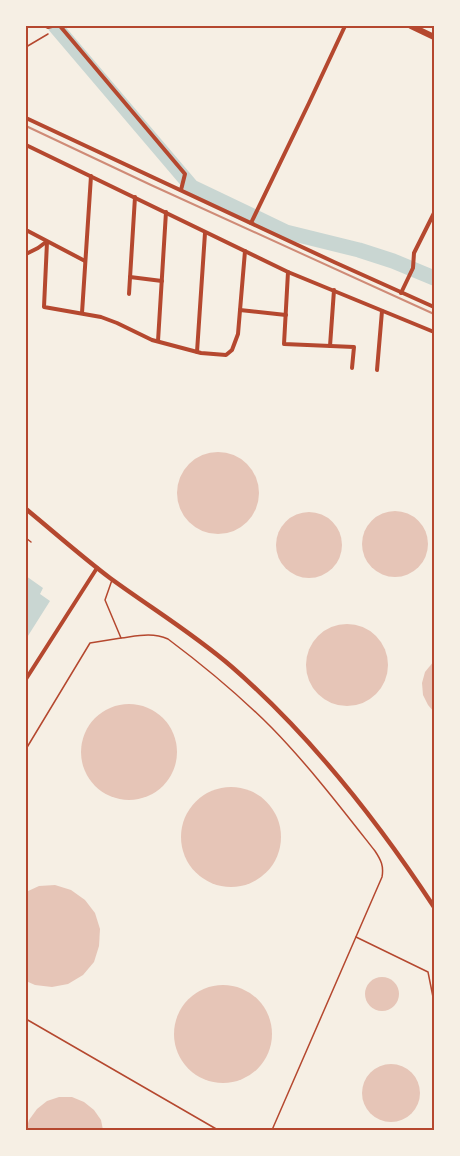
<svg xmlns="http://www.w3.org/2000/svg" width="460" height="1156" font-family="Helvetica,sans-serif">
	<rect width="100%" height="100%" fill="#f6efe4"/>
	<polygon fill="#c9d6d2" points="26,576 43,588 40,594 50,601 26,639"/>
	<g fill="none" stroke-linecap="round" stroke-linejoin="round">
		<polyline stroke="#c9d6d2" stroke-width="15" points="55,26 192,187 286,232 359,250 393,261 434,278"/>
	</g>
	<g fill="#e6c5b7">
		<circle cx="218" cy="493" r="41"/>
		<circle cx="395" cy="544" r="33"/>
		<circle cx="309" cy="545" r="33"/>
		<circle cx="347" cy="665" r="41"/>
		<polygon points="434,661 434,712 428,705 423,695 422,683 425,672"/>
		<circle cx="129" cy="752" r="48"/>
		<circle cx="231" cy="837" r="50"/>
		<polygon points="55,885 71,890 85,900 95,913 100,929 99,946 94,962 83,975 68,984 52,987 35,985 26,981 26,892 39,886"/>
		<circle cx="382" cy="994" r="17"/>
		<circle cx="223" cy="1034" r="49"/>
		<circle cx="391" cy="1093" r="29"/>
		<polygon points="59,1097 72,1097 84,1102 94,1110 101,1120 103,1130 26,1130 29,1120 37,1109 47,1101"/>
	</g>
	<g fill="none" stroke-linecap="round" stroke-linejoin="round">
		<g stroke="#b5482f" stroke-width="1.5">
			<polyline points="26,47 48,34"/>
			<polyline points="26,538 31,542"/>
		</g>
		<g stroke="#b5482f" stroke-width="1.5">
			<path d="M121,638C137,636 152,632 168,639C204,666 240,696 272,728C309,766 342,809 375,851C381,860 384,866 382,877L272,1130"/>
			<polyline points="26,749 90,643 121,638 105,600 112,580"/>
			<polyline points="356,937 428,972 434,1002"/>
			<polyline points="26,1019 218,1130"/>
		</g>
		<g stroke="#b5482f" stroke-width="4">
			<polyline points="46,26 48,27 52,26"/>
			<polyline points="60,26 185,174 181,190"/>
			<polyline points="26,118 334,262 434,307"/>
			<polyline points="26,145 288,272 434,332"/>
			<polyline points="251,223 309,103 345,26"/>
			<polyline points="26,230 85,261"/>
			<polyline points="47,242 44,307 101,317 117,323 152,340 201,353 226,355 232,350 238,334 245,251"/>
			<polyline points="26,254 38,248 46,242"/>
			<polyline points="288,272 284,344 354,347 352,368"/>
			<polyline points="130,277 162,281"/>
			<polyline points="401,293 413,268 414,253 434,213"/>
			<polyline points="129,294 135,197"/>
			<polyline points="240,310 286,315"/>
			<polyline points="82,313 91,176"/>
			<polyline points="158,341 166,212"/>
			<polyline points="330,346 334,290"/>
			<polyline points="197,352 205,233"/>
			<polyline points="377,370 382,311"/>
			<polyline points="26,679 97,568"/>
		</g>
		<path stroke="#b5482f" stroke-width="4.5" d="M26,509C54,532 81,556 110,578C151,608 194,634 232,667C311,736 377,820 434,907"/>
		<polyline stroke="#b5482f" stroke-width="6" points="411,26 434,37"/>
		<polyline stroke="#cf8b77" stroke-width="2" points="26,126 151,185 434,314"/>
	</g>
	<rect width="460" height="1156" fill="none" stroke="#f6efe4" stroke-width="54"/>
	<rect x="27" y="27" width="406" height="1102" fill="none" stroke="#b5482f" stroke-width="2"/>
</svg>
